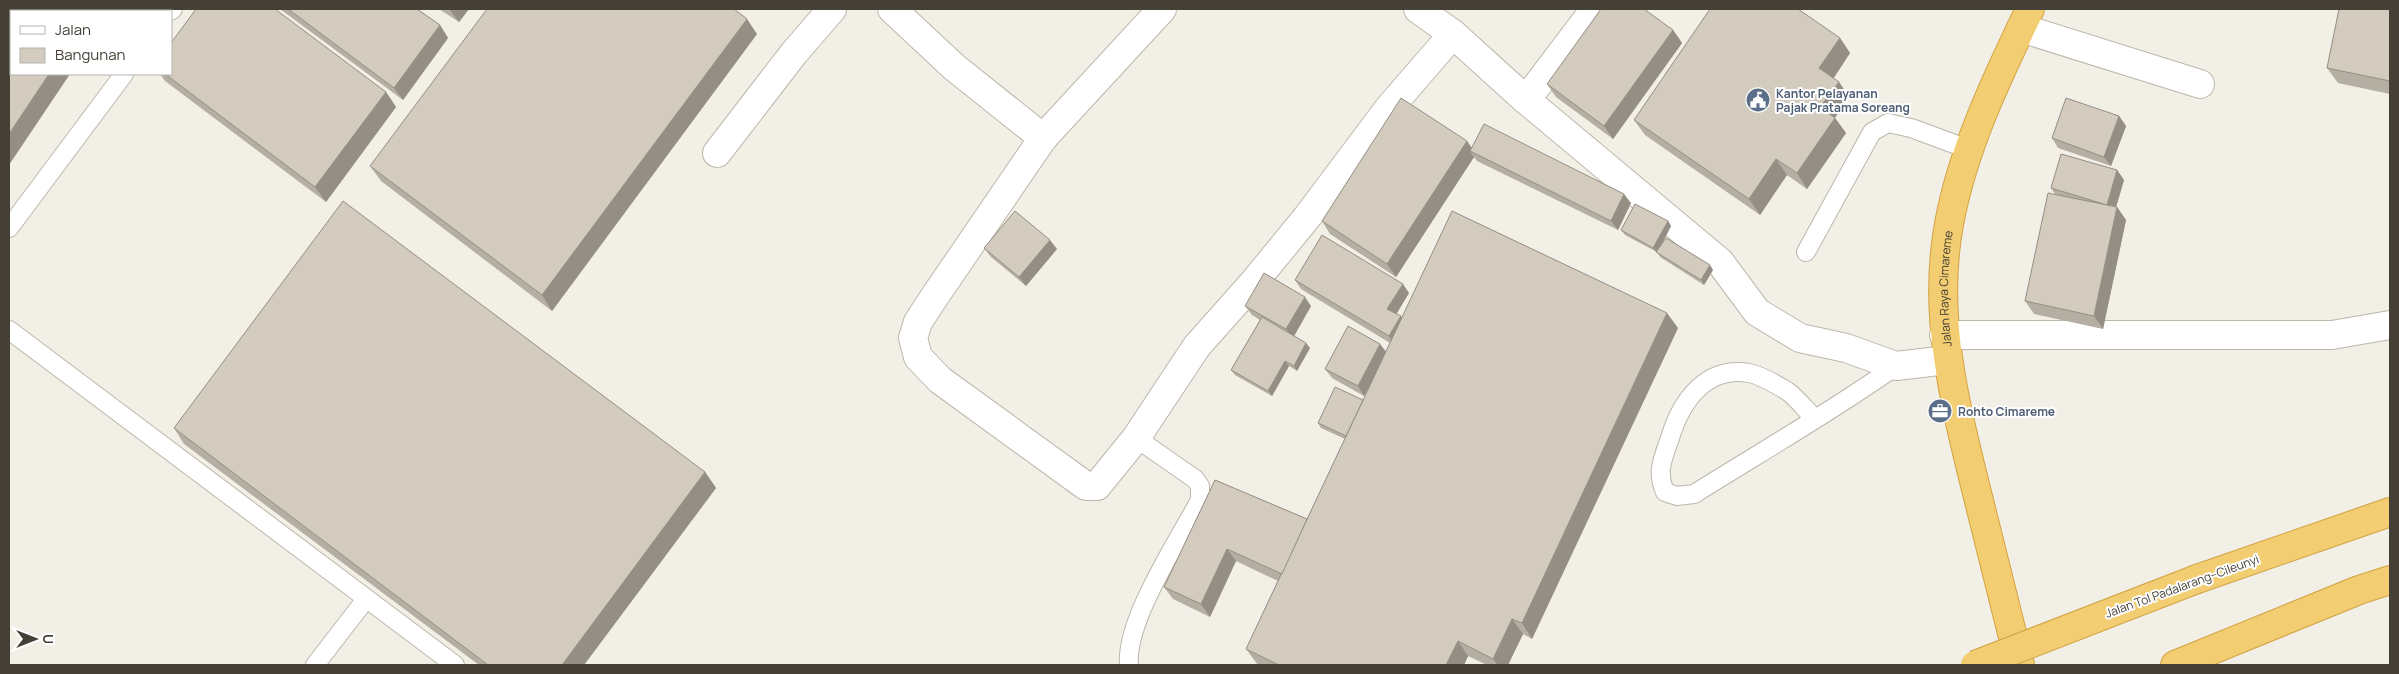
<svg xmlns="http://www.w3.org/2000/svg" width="2399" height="674" font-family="Manrope,sans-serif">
	<rect width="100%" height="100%" fill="#f2efe7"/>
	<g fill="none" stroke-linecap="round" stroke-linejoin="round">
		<defs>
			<g id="lane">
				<polyline points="171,11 173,9"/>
				<polyline points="9,228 124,74"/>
				<polyline points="1806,252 1872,132 1888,123 1911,128 1968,149"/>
				<polyline points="9,330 455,665"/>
				<path d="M1814,418C1806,410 1797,398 1787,391C1777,385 1761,375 1749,373C1706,366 1681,401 1670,438C1663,458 1656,472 1665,492L1677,496L1694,494C1761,452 1831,412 1896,366"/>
				<polyline points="315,665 366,599"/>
				<path d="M1129,665C1125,621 1178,541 1200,500V486L1195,479L1136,438"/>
			</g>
			<g id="street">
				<polyline points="892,9 954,67 1043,138 1162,9"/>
				<polyline points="1418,9 1453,34 1526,100 1720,262 1757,312 1800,338 1846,348 1896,366 1947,360"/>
				<polyline points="2021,28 2200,84"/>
				<polyline points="1526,100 1595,9"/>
				<polyline points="1043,138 935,296 918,322 913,338 918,357 940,380 1086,486 1097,486 1136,438 1197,346 1254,282 1308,216 1389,108 1453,34"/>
				<polyline points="717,153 794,53 832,9"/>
				<polyline points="1944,335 2332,335 2390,325"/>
			</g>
			<g id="highway">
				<polyline points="2197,579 2390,512"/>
				<path id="s1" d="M2020,665C2006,608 1991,550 1977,493C1955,404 1932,316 1949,224C1963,148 1997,78 2030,9"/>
				<polyline points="2175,665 2359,590 2390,580"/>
			</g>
		</defs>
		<use href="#lane" stroke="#bdb7aa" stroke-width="20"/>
		<use href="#street" stroke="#bdb7aa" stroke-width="30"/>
		<use href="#highway" stroke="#d1a241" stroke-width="30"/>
		<use href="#lane" stroke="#fff" stroke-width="18"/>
		<use href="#street" stroke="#fff" stroke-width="28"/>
		<use href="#highway" stroke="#f3cd71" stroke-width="28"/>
		<defs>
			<polyline id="highway-bridge" points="1975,665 2197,579"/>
		</defs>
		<use href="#highway-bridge" stroke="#d1a241" stroke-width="30" stroke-linecap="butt"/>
		<use href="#highway-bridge" stroke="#f3cd71" stroke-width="28"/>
	</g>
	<g fill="#b5afa3">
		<polygon points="280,9 417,9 440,25 448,38 403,100"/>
		<polygon points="439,9 469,9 459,22"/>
		<polygon points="2390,9 2390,94 2338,83 2327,68"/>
		<polygon points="1673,30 1682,43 1613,139 1556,97 1547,84"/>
		<polygon points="757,34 552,311 381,181 370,166"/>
		<polygon points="1840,38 1850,53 1834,78 1839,82 1849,97 1835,118 1846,133 1807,189 1787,175 1760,215 1645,135 1634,120"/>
		<polygon points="160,74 171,74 386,92 396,107 326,202 165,81"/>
		<polygon points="2119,116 2126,126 2111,166 2058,148 2052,138"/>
		<polygon points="1467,141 1472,149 1631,203 1618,230 1477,161 1474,157 1396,277 1330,234 1322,221"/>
		<polygon points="2117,170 2124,180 2116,207 2117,207 2126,220 2103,329 2034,314 2025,301 2055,194 2051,188"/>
		<polygon points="1668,221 1671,226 1661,246 1713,270 1704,285 1660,257 1657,252 1625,235 1621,230"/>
		<polygon points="984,248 1057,249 1026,286 991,257"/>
		<polygon points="1295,280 1409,293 1396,314 1402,318 1678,328 1532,639 1523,634 1508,665 1487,665 1468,656 1464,665 1258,665 1246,649 1278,581 1236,561 1210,617 1173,599 1164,587 1215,480 1307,519 1345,439 1321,428 1318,423 1363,400 1374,378 1364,396 1332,378 1325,369 1386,352 1390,343 1301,289"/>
		<polygon points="1245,306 1311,306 1294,336 1310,348 1297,371 1289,366 1272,396 1235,375 1231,370 1260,320 1252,315"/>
		<polygon points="174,428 705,472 716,488 584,665 479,665 184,444"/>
	</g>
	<g fill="#948e84">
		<polygon points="449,9 469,9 459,22"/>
		<polygon points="747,19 757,34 552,311 542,295"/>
		<polygon points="440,25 448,38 403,100 394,88"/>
		<polygon points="1673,30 1682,43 1613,139 1604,126"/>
		<polygon points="1840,38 1850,53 1830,83 1819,68"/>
		<polygon points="49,74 70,74 9,165 9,134"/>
		<polygon points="1839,82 1849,97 1831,123 1820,107"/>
		<polygon points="386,92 396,107 326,202 315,187"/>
		<polygon points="2119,116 2126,126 2111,166 2104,157"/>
		<polygon points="1835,118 1846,133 1807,189 1797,173"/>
		<polygon points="1467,141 1476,154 1470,151 1474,157 1396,277 1387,264"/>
		<polygon points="1776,159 1787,175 1760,215 1749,199"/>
		<polygon points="2117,170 2124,180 2114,214 2107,205"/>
		<polygon points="1624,194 1631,203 1618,230 1611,221"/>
		<polygon points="2117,207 2126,220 2103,329 2094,316"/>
		<polygon points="1668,221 1671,226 1657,253 1653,248"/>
		<polygon points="1050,240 1057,249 1026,286 1019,277"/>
		<polygon points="1710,265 1713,270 1704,285 1701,280"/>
		<polygon points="1403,284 1409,293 1394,318 1387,309"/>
		<polygon points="1305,297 1311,306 1293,338 1286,329"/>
		<polygon points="1667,313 1678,328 1532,639 1522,623"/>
		<polygon points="1401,316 1407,326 1395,346 1389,336"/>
		<polygon points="1306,343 1310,348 1297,371 1294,366"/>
		<polygon points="1380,344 1387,353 1364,396 1358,386"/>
		<polygon points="1285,361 1289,366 1272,396 1268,391"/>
		<polygon points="705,472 716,488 584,665 562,665"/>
		<polygon points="1227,549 1236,561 1210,617 1201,604"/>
		<polygon points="1512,619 1523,634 1508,665 1498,665 1493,659"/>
		<polygon points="1458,641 1468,656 1464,665 1446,665"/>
	</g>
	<g fill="#d3cbbd" stroke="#948e84">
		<polygon points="9,9 78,9 82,11 11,11 11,74 49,74 9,134"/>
		<polygon points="196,9 275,9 386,92 315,187 165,74 171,74 171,43"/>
		<polygon points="288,9 417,9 440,25 394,88"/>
		<polygon points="487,9 734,9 747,19 542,295 370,166"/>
		<polygon points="1601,9 1644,9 1673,30 1604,126 1547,84"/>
		<polygon points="1710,9 1798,9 1840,38 1819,68 1839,82 1820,107 1835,118 1797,173 1776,159 1749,199 1634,120"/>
		<polygon points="2339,9 2390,9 2390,81 2327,68"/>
		<polygon points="1401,98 1467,141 1387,264 1322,221"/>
		<polygon points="2066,98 2119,116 2104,157 2052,138"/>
		<polygon points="1484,124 1624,194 1611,221 1470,151"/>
		<polygon points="2061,154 2117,170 2107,205 2051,188"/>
		<polygon points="2048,193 2117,207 2094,316 2025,301"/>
		<polygon points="343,201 705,472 562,665 488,665 174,428"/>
		<polygon points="1635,204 1668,221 1653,248 1621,230"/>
		<polygon points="1015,211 1050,240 1019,277 984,248"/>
		<polygon points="1452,211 1667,313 1522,623 1512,619 1493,659 1458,641 1446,665 1279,665 1246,649"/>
		<polygon points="1322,235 1403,284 1387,309 1401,316 1389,336 1295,280"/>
		<polygon points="1666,238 1710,265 1701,280 1656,252"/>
		<polygon points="1264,273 1305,297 1286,329 1245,306"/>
		<polygon points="1262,317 1306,343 1294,366 1285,361 1268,391 1231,370"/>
		<polygon points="1348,326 1380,344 1358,386 1325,369"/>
		<polygon points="1335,387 1363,400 1346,436 1318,423"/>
		<polygon points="1215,480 1307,519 1282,574 1227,549 1201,604 1164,587"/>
	</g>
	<defs>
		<symbol id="civic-disc" viewBox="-11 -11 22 22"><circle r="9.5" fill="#5c6f8a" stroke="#fff"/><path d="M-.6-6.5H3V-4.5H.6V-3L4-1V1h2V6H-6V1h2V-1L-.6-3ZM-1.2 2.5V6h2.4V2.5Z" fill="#fff"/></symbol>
		<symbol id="office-disc" viewBox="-11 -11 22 22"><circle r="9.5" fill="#5c6f8a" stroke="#fff"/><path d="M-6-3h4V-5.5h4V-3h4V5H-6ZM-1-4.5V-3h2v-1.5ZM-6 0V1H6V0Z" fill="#fff"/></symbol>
	</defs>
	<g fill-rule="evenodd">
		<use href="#civic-disc" x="1744" y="86" width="28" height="28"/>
		<use href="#office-disc" x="1926" y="397" width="28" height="28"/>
	</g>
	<g text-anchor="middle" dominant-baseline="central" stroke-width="4" stroke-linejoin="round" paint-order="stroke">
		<g font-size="12" font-weight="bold" fill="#4e5e75" stroke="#fff" text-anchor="start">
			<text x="1776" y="93">Kantor Pelayanan<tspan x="1776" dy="14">Pajak Pratama Soreang</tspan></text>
			<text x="1958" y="411">Rohto Cimareme</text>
		</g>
		<g font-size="12" fill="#444036" stroke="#fff">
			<text stroke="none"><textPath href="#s1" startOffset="385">Jalan Raya Cimareme</textPath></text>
			<text transform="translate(2182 586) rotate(-20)">Jalan Tol Padalarang–Cileunyi</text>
		</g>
	</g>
	<rect width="2399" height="674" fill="none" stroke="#444036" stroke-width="20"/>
	<rect x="10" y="10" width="162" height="65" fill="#ffffff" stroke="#b4b3af"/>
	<rect x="20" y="26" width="25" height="8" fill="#ffffff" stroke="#b4b3af"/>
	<text x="55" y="35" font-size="15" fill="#444036">Jalan</text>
	<rect x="20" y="48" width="25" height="15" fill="#d3cbbd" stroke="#b4b3af"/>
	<text x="55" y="60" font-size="15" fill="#444036">Bangunan</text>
	<g transform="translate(35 639) rotate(90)" stroke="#ffffff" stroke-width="4" paint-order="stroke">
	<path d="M0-4L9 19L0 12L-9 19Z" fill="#444036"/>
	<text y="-8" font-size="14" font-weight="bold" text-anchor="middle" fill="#444036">U</text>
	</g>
</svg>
